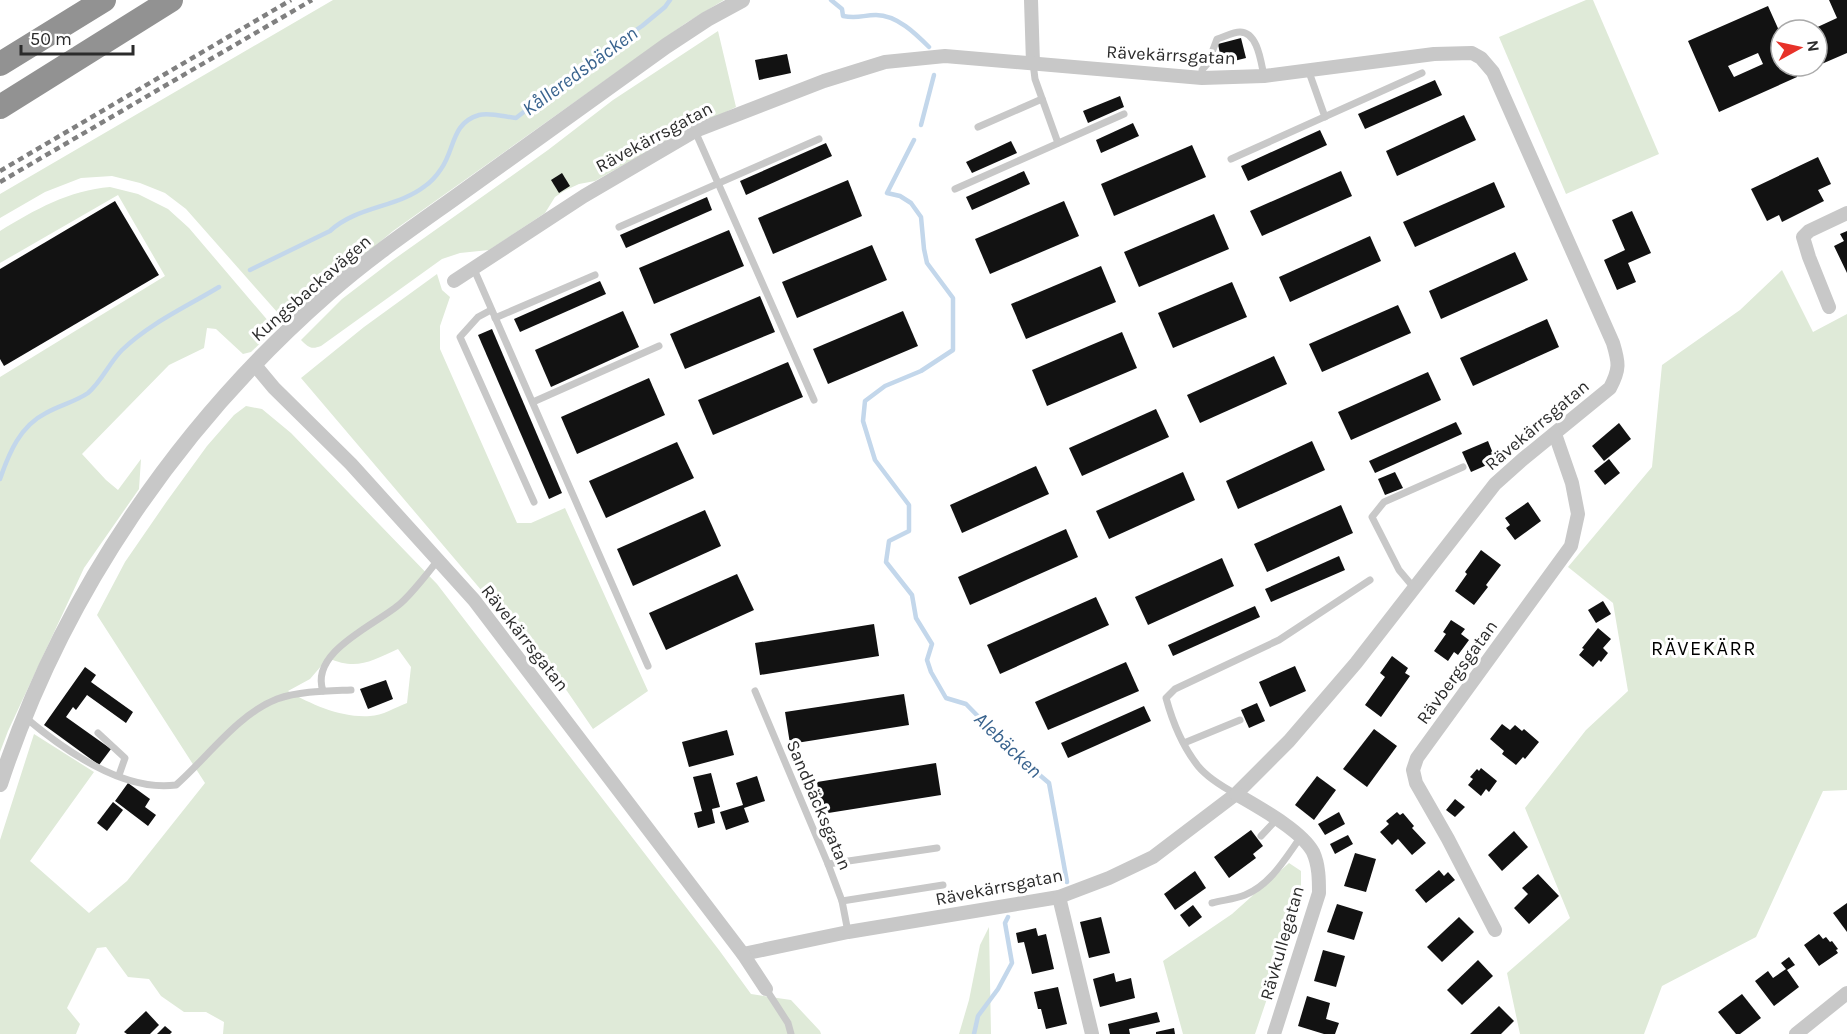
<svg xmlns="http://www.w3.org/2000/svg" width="1847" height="1034" font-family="Karla,sans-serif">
	<rect width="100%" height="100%" fill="#fff"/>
	<g fill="#dfead8" fill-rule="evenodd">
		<polygon points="333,0 724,0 686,23 393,231 285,321 186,209 165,193 140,183 112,176 81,178 45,192 0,218 0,194"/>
		<polygon points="1586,0 1593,0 1659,154 1566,194 1499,37"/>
		<path d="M718,31L736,107L668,140L595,181L579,184L564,191L555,197L545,213L489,250L460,253L442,259L321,346C311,350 308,347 301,340L342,299L393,260L548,150L613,100Z"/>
		<path d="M110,187L138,194L168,209L189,228L275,329L251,352L243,354L216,329L207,328L204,348L169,365L82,454L106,480L118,490L141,459L139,489L84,568L8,731L0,752V377L165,276L118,195L0,263V231C34,210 70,190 110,187Z"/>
		<polygon points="1782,270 1813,332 1847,314 1847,790 1823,791 1756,937 1662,986 1644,1034 1520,1034 1507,973 1570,918 1525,808 1586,730 1628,691 1613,603 1568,567 1652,467 1662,365 1740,310"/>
		<polygon points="437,274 442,290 450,297 440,326 440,349 517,523 531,523 565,508 648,691 593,729 567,691 301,378 364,327"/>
		<path d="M246,406L262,409L291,433L437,584L719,950L751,994L791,1000L820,1031L821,1034H223L224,1022L206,1012H184L161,996L149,979L128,977L106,947L97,948L67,1008L80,1024L76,1034H0V840L34,734L94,772L30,861L89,913L127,881L205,783L97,615L125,562L167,501L207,446L234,415ZM398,649L411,667L407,703C396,707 382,716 370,716C342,718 312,705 288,691L310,679L328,658C357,671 371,661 398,649Z"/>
		<polygon points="1289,863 1301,871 1301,899 1255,1034 1183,1034 1163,961 1232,914"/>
		<polygon points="989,927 991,1034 959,1034 969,1000 980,945"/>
	</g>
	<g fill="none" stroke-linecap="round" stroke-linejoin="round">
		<g stroke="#c3d7eb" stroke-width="4.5">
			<path d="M831,0L842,9L843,16C858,19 863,15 876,15C897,15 916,34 929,47"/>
			<polyline points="921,125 934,75"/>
			<polyline points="914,140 887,193 900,196 911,203 921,217 924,249 927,263 953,298 953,350 921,371 885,386 865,401 863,421 875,460 909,505 909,531 889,541 886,562 912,595 916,618 932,644 927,660 931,672 946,698 966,704 1015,754 1049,783 1067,882"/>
			<path d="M250,270L330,231C357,206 397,208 425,186C431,182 437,175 441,169C455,150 451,123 479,115C490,112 505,117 516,118L567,78L642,26L665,7L670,0"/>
			<path d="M0,479C9,453 20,426 46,413C60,405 75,402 88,393C102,381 109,363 122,350C150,323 186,307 219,287"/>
			<polyline points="974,1034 978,1016 998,989 1012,963 1005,923 1008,917"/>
		</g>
	</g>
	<g fill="#121212" fill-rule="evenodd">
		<polygon points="1829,0 1847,0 1847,53 1817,66 1817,30 1811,30 1837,18"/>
		<path d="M1768,6L1781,35V66H1817L1797,75V77L1719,112L1688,41ZM1758,53L1763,64L1734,77L1728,66Z"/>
		<polygon points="1241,38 1246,58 1222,64 1218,44"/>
		<polygon points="787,54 791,73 759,80 755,60"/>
		<polygon points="1435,80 1442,95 1365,129 1358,114"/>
		<polygon points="1120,96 1124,107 1088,123 1083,111"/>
		<polygon points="1464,115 1476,140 1397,176 1386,151"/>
		<polygon points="1133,123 1139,136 1101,153 1096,140"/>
		<polygon points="1320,130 1327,145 1248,181 1241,166"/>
		<polygon points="1011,141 1017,153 972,173 966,162"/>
		<polygon points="826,143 832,156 746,195 740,181"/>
		<polygon points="1192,145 1206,177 1114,216 1101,184"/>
		<polygon points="1818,157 1831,184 1818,190 1824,201 1782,222 1779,215 1767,221 1751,189"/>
		<polygon points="1024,171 1030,184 972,210 966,197"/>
		<polygon points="1341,171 1352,196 1262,236 1250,211"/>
		<polygon points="562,173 570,186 559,193 551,180"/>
		<polygon points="848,180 862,216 773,254 758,218"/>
		<polygon points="1494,182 1505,207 1415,247 1403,222"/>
		<polygon points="707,197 712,210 626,248 620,235"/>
		<polygon points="115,201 159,275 4,366 0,359 0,269"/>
		<polygon points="1064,201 1079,236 990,274 975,239"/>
		<polygon points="1632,211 1651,253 1628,263 1636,282 1617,290 1604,260 1625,250 1612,220"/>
		<polygon points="1214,214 1229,249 1139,287 1124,252"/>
		<polygon points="729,230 744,266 654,304 639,268"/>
		<polygon points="1847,231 1847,273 1834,246 1844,241 1840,234"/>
		<polygon points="1370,236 1381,261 1290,302 1279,277"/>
		<polygon points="872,245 887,280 797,318 782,282"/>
		<polygon points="1515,252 1528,280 1441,319 1429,291"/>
		<polygon points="1101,266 1116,302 1026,339 1011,304"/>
		<polygon points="600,281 606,294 520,332 514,319"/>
		<polygon points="1232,282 1247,317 1173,348 1158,313"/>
		<polygon points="760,296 775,332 685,369 670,334"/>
		<polygon points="1398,305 1411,333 1322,372 1309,344"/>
		<polygon points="623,311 639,347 551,387 535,350"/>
		<polygon points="903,311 918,346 828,384 813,349"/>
		<polygon points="1547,319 1559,347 1473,386 1460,358"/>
		<polygon points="492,329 562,493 549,499 478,335"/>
		<polygon points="1122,332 1137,368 1047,406 1032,370"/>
		<polygon points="1274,356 1287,384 1200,423 1187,395"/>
		<polygon points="788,362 803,397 713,435 698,400"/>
		<polygon points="1428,372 1441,400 1351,440 1338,412"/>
		<polygon points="649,378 665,415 577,454 561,417"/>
		<polygon points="1156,409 1169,437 1082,476 1069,448"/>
		<polygon points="1456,422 1462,434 1375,473 1369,461"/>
		<polygon points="1619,423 1631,439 1604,461 1592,446"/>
		<polygon points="1312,441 1325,470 1238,509 1226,481"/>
		<polygon points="1488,441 1496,461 1471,472 1462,452"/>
		<polygon points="677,442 694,478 606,518 589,481"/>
		<polygon points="1609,459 1620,473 1605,485 1594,471"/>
		<polygon points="1036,466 1049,494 962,533 950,505"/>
		<polygon points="1183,472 1195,500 1109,539 1096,511"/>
		<polygon points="1395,472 1403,488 1385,495 1378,479"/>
		<polygon points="1528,502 1541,521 1515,540 1506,528 1510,525 1505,518"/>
		<polygon points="1341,505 1353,533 1267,572 1254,544"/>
		<polygon points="705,510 721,546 633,586 617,549"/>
		<polygon points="1066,529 1078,557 970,605 958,577"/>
		<polygon points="1481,550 1501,565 1486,585 1488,587 1474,605 1455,591 1467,574 1465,572"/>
		<polygon points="1339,556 1345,570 1271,602 1265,589"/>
		<polygon points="1222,558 1234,586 1148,625 1135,597"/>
		<polygon points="737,574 754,610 666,650 649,613"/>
		<polygon points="1096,597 1109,625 1000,674 987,645"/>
		<polygon points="1603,601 1611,614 1596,623 1588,610"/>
		<polygon points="1255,606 1260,617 1173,656 1168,645"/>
		<polygon points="1451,620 1465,629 1461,634 1469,640 1458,655 1454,652 1448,661 1434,651 1446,634 1443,632"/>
		<polygon points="874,624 879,656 760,675 755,643"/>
		<polygon points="1598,628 1611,639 1603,648 1608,653 1601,662 1599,660 1593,667 1579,655 1584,649 1582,648"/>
		<polygon points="1392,656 1408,668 1405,673 1410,676 1381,717 1365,705 1385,677 1380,673"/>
		<polygon points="1126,662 1139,691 1048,730 1035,702"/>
		<polygon points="1295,666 1306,691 1270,707 1259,682"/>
		<polygon points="85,667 96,675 91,682 133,712 126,723 87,695 76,710 73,707 66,717 111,749 99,765 44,725"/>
		<polygon points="386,680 393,699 368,709 360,689"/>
		<polygon points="904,694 909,725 790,744 785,712"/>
		<polygon points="1257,703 1265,721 1249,728 1241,710"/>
		<polygon points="1144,706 1151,721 1068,758 1061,743"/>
		<polygon points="1502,724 1510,730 1515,725 1522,731 1524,729 1539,742 1525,759 1523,757 1516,765 1502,754 1504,751 1490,739"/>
		<polygon points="1374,729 1397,746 1367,787 1343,769"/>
		<polygon points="727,730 734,755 689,767 682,742"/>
		<polygon points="936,763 941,795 822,814 817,782"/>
		<polygon points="1481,768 1497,781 1489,792 1486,789 1481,796 1468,785 1473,779 1470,777 1477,769 1479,771"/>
		<polygon points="711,773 720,807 712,809 715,823 698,828 694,813 702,811 693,777"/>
		<polygon points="757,776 765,801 744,808 749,822 726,830 720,812 743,805 736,783"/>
		<polygon points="1317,776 1336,790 1314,820 1295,805"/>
		<polygon points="128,783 150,799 145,807 156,815 148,826 115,801"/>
		<polygon points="1455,799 1465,807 1455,817 1446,810"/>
		<polygon points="113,802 123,810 107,831 97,823"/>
		<polygon points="1339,812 1345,824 1325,835 1318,824"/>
		<polygon points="1397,812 1400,815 1403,813 1414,826 1412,828 1426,843 1412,855 1398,839 1392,845 1380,832 1389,824 1386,821"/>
		<polygon points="1251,830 1263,846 1253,854 1256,858 1229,878 1214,857"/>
		<polygon points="1514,831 1528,847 1502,871 1488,855"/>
		<polygon points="1348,835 1353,844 1335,854 1330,844"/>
		<polygon points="1355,853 1376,859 1366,892 1344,886"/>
		<polygon points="1439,870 1444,876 1448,872 1455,880 1426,903 1415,890"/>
		<polygon points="1195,871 1206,888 1175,910 1164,894"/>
		<polygon points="1538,874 1559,896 1529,924 1514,908 1528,894 1522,888"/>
		<polygon points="1847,903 1847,932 1833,913"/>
		<polygon points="1337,904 1363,912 1354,940 1327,932"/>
		<polygon points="1193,905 1202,917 1189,927 1180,915"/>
		<polygon points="1101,917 1110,953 1089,958 1080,922"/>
		<polygon points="1459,917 1474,932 1442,962 1427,947"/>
		<polygon points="1036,928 1038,936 1046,934 1054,969 1032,974 1024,942 1018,943 1016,933"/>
		<polygon points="1819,934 1823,939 1826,937 1830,942 1832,941 1838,949 1836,950 1838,953 1819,966 1804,945"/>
		<polygon points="1323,950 1345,956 1336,987 1314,981"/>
		<polygon points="1789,957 1795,965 1787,970 1799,987 1774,1006 1755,981 1768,971 1773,978 1786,969 1781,963"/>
		<polygon points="1478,960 1493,976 1462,1005 1447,990"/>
		<polygon points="1114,973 1116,982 1131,978 1135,998 1100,1007 1093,979"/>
		<polygon points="1058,987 1067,1024 1046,1029 1041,1009 1038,1009 1034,992"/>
		<polygon points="1742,994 1761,1018 1740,1034 1736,1034 1718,1012"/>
		<polygon points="1307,996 1330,1003 1326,1019 1339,1023 1335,1034 1324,1034 1298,1026"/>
		<polygon points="1499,1006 1514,1021 1501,1034 1470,1034"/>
		<polygon points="146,1011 159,1025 150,1034 127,1034 124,1032"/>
		<polygon points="1157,1012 1160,1022 1129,1029 1130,1034 1110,1034 1108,1024"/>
		<polygon points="165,1026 172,1032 170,1034 157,1034"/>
		<polygon points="1174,1028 1175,1034 1156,1034 1156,1032"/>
	</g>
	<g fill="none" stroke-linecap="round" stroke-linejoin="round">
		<g stroke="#c8c8c8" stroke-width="7">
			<polyline points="1033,63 1035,79 1058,143"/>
			<polyline points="1309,72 1325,117"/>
			<path d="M1202,78V70L1208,63L1217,39C1224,37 1233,32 1240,32C1258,32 1261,63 1264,76"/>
			<polyline points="978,127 1042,99"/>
			<polyline points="695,131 814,400"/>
			<polyline points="1231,159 1422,73"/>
			<polyline points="955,189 1124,114"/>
			<polyline points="619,227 819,139"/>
			<polyline points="473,267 648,666"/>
			<polyline points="491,310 478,317 460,337 534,502"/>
			<polyline points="495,318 595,275"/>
			<polyline points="533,402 659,346"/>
			<polyline points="1415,589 1399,570 1372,517 1384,502 1463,467"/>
			<path d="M323,691C309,651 378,624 401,603C415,590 426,575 438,560"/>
			<polyline points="755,691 828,864 842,901 848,932"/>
			<path d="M26,718C64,750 124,792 176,785C207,758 238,714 277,699C300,691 327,691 351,690"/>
			<polyline points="98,733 125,758 119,775"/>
			<polyline points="1184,743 1240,720"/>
			<path d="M1236,794C1223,787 1207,777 1198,766C1183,747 1172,720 1166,698L1175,689L1279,640L1370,580"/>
			<polyline points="1261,836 1277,819"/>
			<polyline points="828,864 937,848"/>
			<polyline points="842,901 943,885"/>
			<path d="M1212,903C1223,900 1235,899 1245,895C1270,885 1285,859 1300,838"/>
			<polyline points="766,989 788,1023 791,1034"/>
		</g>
		<g stroke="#c8c8c8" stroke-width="14">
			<polyline points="1031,0 1033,63"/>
			<path d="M454,281L584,196L695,131L824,81L885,62L945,56L1202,78L1264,76L1434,54L1472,53L1481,58L1493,72L1613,343C1619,363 1620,369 1610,388L1523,459L1495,484L1356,663L1289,741L1236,794L1153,857L1109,878L1059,897L848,932L743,954"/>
			<polyline points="1829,307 1809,257 1803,237 1809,231 1847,213"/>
			<polyline points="254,364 274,388 351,464 474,600 743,954 766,989"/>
			<path d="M1236,794C1258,807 1301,830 1313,852C1319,865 1319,880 1319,893L1274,1034"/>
			<polyline points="1059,897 1092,1034"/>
			<polyline points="1495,930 1448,839 1416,783 1413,770 1417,758 1571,546 1578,514 1572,483 1555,434"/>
			<polyline points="1796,1034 1847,993"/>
		</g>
		<path stroke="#c8c8c8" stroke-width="16" d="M0,784C62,595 179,424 329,293C372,255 420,223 467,189C534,141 600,93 666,46L707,19L742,0"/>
		<g stroke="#929292" stroke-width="24">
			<polyline points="0,64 104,0"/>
			<polyline points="0,107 171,0"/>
		</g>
		<g stroke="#808080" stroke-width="4.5" stroke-dasharray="6 4.5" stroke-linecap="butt">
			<polyline points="0,171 291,0"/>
			<polyline points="0,182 312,0"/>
		</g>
	</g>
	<g text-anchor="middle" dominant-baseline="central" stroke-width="6" stroke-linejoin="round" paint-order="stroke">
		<g font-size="18" fill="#2b2b2b" stroke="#fff">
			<text transform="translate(1171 55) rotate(3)">Rävekärrsgatan</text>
			<text transform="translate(654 137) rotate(-28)">Rävekärrsgatan</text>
			<text transform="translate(311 288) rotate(-41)">Kungsbackavägen</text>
			<text transform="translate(1537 425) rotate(-40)">Rävekärrsgatan</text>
			<text transform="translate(525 638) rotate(52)">Rävekärrsgatan</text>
			<text transform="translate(1457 672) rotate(-54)">Rävbergsgatan</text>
			<text transform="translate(819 805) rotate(67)">Sandbäcksgatan</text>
			<text transform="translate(999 887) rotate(-11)">Rävekärrsgatan</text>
			<text transform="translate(1282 943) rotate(-74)">Rävkullegatan</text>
		</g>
		<g font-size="20" font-style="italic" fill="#39638e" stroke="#fff">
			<text transform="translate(580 71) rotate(-36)">Kålleredsbäcken</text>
			<text transform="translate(1008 745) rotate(44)">Alebäcken</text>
		</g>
		<g font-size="20" letter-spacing="1.5" fill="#000" stroke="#fff">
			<text x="1704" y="648">RÄVEKÄRR</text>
		</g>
	</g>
	<g transform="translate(1799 48) rotate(82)"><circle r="28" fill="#ffffff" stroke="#aaaaaa" stroke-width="1.5"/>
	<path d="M0-4.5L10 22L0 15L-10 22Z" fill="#e73229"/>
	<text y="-9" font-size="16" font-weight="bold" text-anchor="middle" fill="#2b2b2b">N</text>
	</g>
	<path d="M21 45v9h112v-9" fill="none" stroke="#2b2b2b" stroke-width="3"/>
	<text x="30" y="45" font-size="18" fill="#2b2b2b" stroke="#ffffff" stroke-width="4.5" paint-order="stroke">50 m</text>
</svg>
